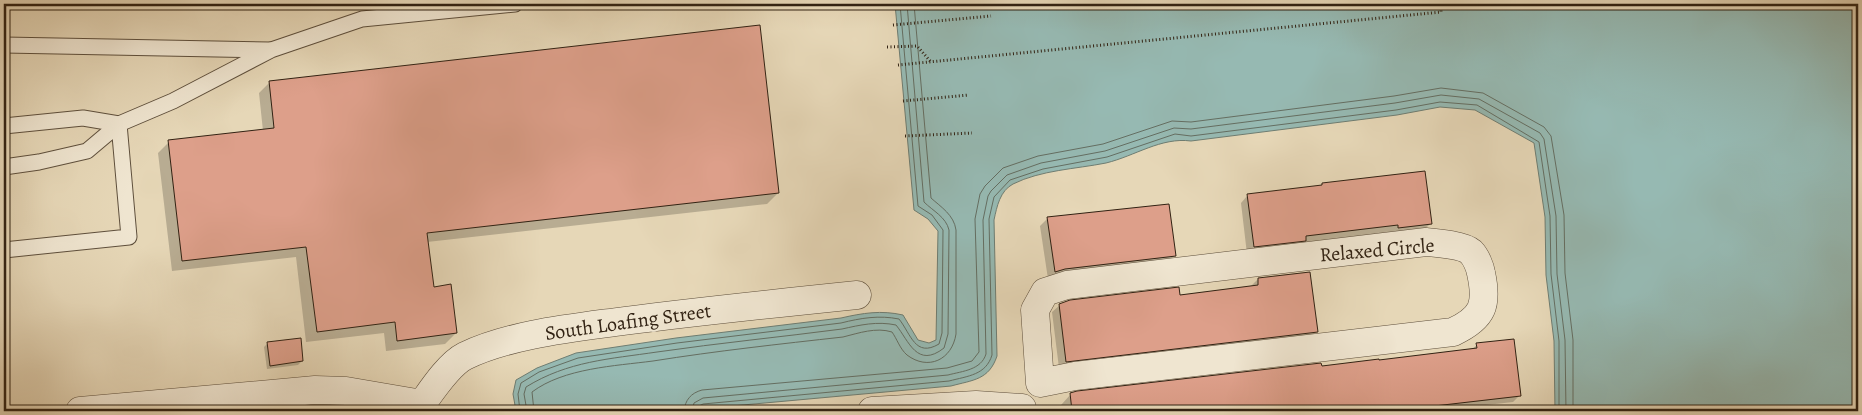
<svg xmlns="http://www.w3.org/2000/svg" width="1862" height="415" font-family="Alegreya,serif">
	<rect width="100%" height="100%" fill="#e6d7b7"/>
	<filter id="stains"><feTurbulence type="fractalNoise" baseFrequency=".004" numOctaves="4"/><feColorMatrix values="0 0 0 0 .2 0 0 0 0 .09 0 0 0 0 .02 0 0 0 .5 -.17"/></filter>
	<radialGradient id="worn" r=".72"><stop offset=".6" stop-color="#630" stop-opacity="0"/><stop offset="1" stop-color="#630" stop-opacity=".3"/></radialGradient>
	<path fill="#96b9b2" stroke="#6e7d72" d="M895,4H1858V411H1555L1554,341L1546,275L1545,217L1534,143L1475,110L1440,107L1397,115L1191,141C1161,137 1135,156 1106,163C1076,169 1041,170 1013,184C1000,191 997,206 994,220L997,356C989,380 973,380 951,386L677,411H516L513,394L516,380L537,368L576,353L676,338L841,318C863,313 881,310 903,315L918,340L929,343L936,340L938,231L928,219L914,210Z"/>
	<g fill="#0003">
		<polygon points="270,82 778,193 767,204 427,242 433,288 456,333 445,344 386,351 384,333 306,342 296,257 172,271 158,153 169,142 263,131 259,93"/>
		<polygon points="1322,184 1431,223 1423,231 1391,235 1391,232 1303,243 1298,247 1247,254 1241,203 1248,195 1319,186"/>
		<polygon points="1048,218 1174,256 1167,263 1048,279 1040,226"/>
		<polygon points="1258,279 1316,332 1309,339 1059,368 1052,312 1060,305 1179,296 1251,286"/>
		<polygon points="268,343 302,361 298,365 267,369 264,347"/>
		<polygon points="1477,345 1520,395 1513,402 1433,411 1061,411 1061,405 1071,394 1378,362 1471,350"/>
	</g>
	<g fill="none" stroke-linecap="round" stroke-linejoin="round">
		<g stroke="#646e62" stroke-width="1">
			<path d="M520,411L518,394L521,383L539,372L578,358L677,343L841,323C861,318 879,315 899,319C911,334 915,358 939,344L942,333L943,230L932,215L918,206L900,4"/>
			<path d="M527,411L524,394L526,387C568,361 610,359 657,352C719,343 781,337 842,329C860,325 877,321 896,325C909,341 917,369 944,348L948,334L949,230C946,217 933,211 924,202L907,4"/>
			<path d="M534,411L532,392C564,368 615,366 653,361C716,351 780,344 843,337C859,333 876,327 892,332C897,339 900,349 907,355C928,371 952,360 956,334V230C954,215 941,207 931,198L914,4"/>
			<path d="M684,411C685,400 691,393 702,390L947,368L972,361L979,352L975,219L980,194L985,186L1003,168L1038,156L1103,144L1172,121L1191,122L1394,96L1441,88L1483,93L1544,127L1551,136L1564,215L1565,273L1573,340V411"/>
			<path d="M692,411L694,403L703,398L948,375C963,371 981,370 986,354L983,220L988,196L991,191L1007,175L1041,163L1105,151L1174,128L1191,129L1395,103L1441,95L1479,99L1540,133L1544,139L1556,216L1557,274L1565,340L1566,411"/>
			<path d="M698,411L699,406L703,404L949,381C968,376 986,375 992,355L989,219L994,197L1010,180L1043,169L1107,157L1175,134L1191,136L1396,110L1440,102L1477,105L1539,142L1550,216L1551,274L1559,341V411"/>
		</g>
	</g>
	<g fill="#dd9f8a" stroke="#312213">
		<polygon points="760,25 779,193 427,233 434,287 451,284 457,333 397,341 395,322 317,332 306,247 182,261 168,140 274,128 269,81"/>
		<polygon points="1425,171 1432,224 1398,228 1398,225 1306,236 1306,241 1254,247 1247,194 1322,185 1322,183"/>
		<polygon points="1169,204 1176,256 1065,269 1055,272 1047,217"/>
		<polygon points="1310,272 1318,332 1066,362 1059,304 1070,300 1179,287 1180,295 1258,285 1258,278"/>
		<polygon points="301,338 303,361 270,366 267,342"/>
		<polygon points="1514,339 1521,396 1417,408 1417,406 1374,411 1072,411 1070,393 1077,391 1321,363 1322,366 1379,359 1379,360 1477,348 1476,343"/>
	</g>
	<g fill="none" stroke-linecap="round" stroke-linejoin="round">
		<defs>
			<g id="service">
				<polyline points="4,45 270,50"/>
				<polyline points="4,126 83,118 119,124 173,101 271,50 362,19 515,4"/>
				<polyline points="4,167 39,162 87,151 119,124 129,237 4,250"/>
			</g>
			<g id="minor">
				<path d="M1426,242C1437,243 1463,245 1471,252C1476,257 1480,267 1481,273C1488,305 1483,318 1453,332L1075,376L1040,383L1035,310L1045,292L1067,285Z"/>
				<path d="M80,411L315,390L346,391L422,404C432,390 449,364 465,356C511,334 573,328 624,321C702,311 779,303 857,295"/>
				<polyline points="872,411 976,405 1022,408"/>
			</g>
		</defs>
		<use href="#service" stroke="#5e4f3c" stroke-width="17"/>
		<use href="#minor" stroke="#5e4f3c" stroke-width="29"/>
		<g stroke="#312213" stroke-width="3" stroke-dasharray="1 2.5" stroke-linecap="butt">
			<polyline points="893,25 991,16"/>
			<polyline points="887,47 917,46 931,62"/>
			<polyline points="898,65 1441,12 1441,4"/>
			<polyline points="903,101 969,95"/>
			<polyline points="905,136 972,133"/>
		</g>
		<use href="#service" stroke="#efe5d0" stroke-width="15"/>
		<use href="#minor" stroke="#efe5d0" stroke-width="28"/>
	</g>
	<g text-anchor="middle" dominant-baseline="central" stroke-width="4" stroke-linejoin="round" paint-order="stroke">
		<g font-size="20" fill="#312213" stroke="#efe5d0">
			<text transform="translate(1377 250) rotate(-5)">Relaxed Circle</text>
			<text transform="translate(628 322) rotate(-8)">South Loafing Street</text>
		</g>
	</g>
	<rect width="1862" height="415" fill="none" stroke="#e6d7b7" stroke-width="20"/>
	<rect x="5" y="5" width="1852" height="405" fill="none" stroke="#312213" stroke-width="2.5"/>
	<rect x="10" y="10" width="1842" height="395" fill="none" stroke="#312213"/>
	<rect width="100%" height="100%" filter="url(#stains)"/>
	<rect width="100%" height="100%" fill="url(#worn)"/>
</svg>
